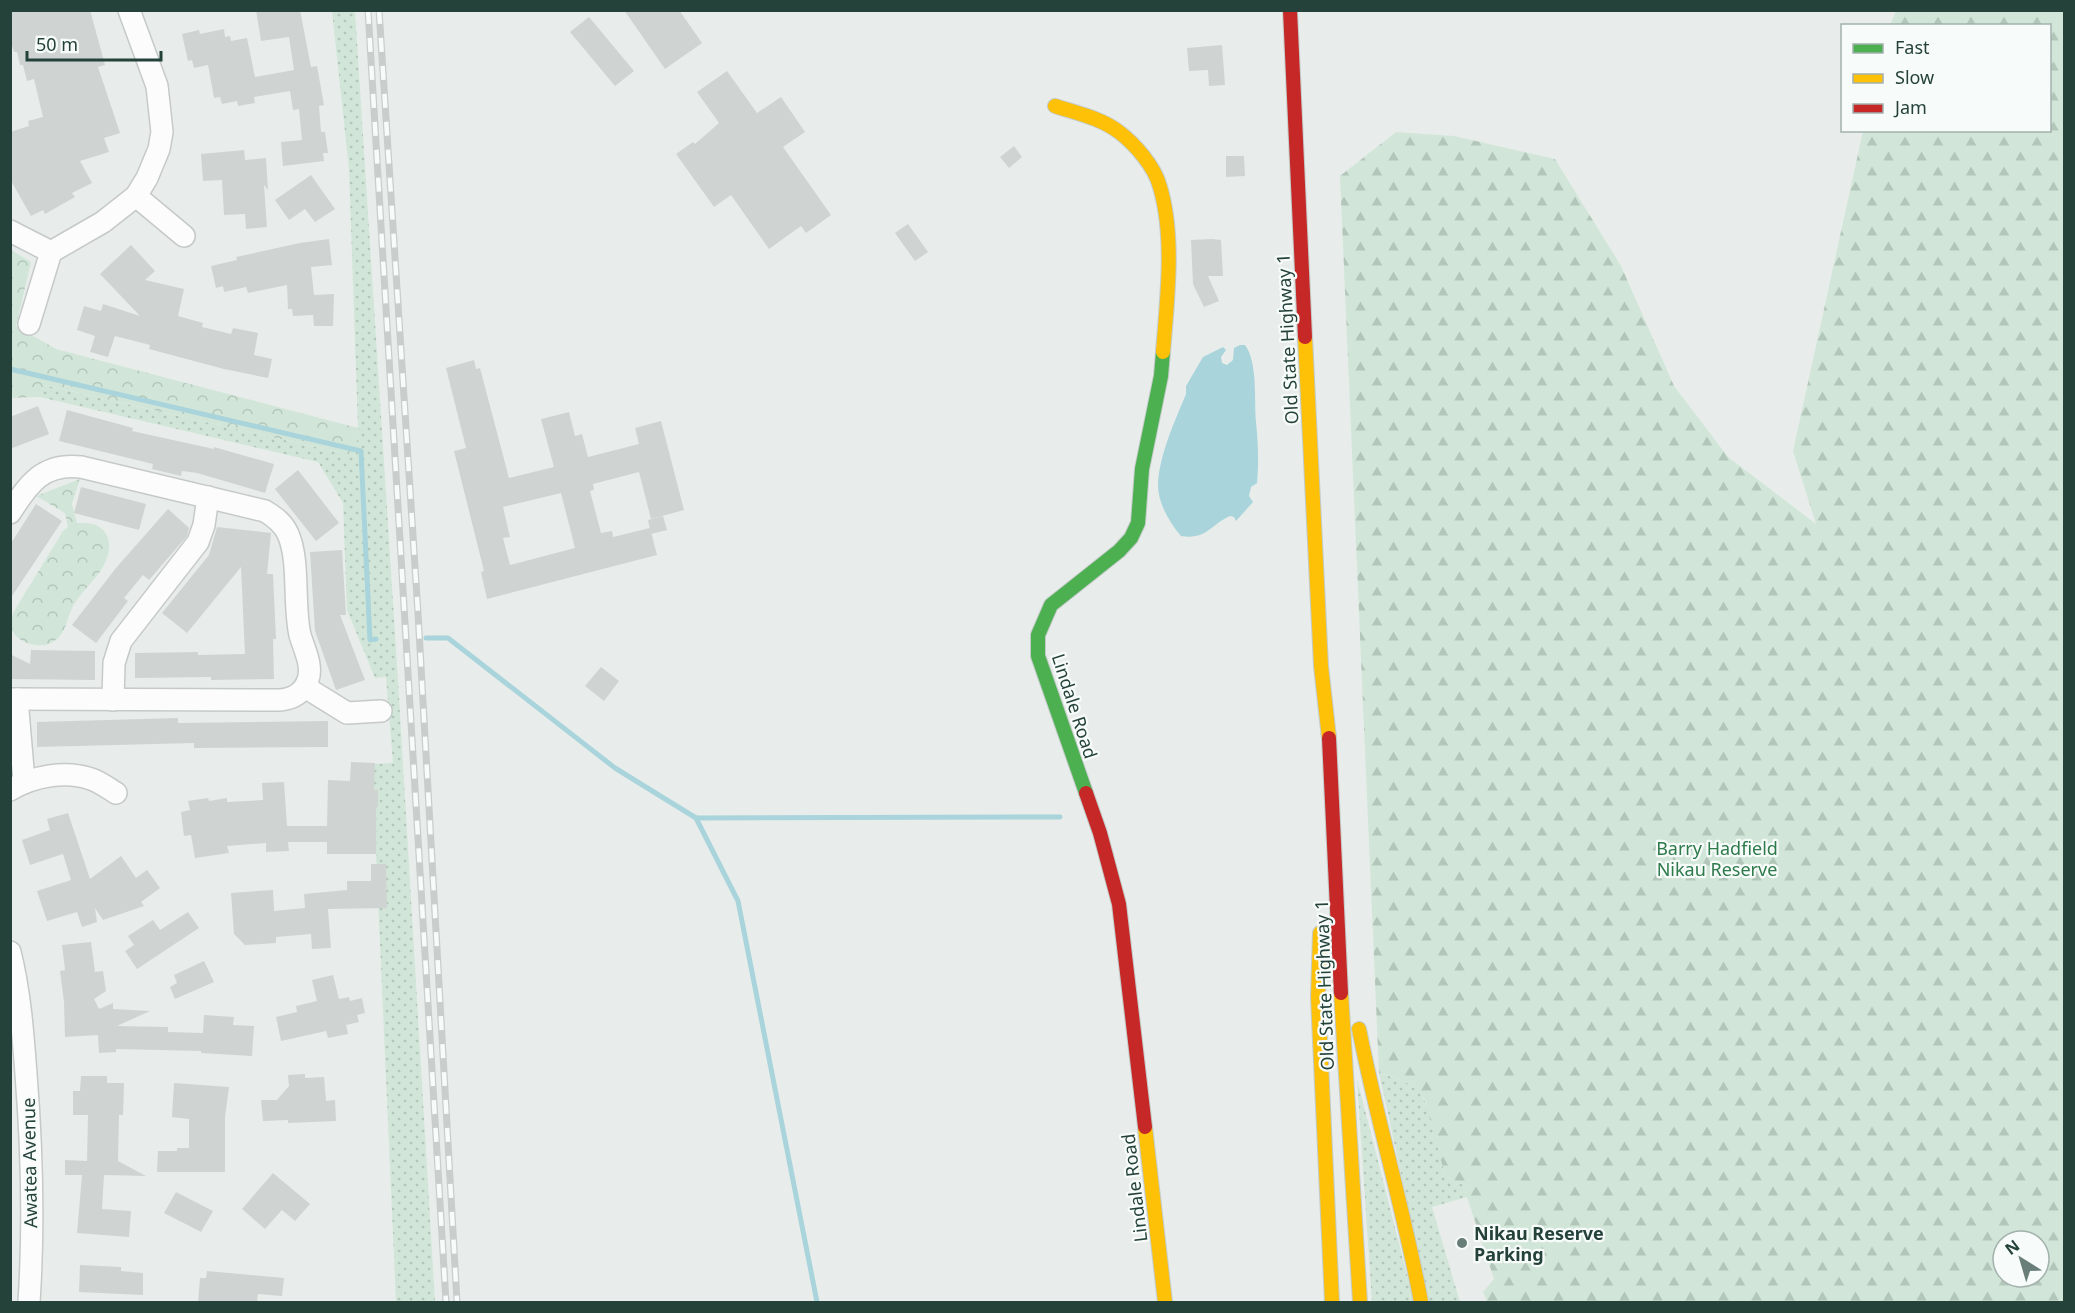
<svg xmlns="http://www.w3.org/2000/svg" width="2075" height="1313" font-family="'Noto Sans',sans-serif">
	<defs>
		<pattern id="grass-dots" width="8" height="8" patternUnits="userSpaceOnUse" patternTransform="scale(1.5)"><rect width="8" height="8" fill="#d1e6d8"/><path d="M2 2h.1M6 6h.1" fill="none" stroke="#b3c6ba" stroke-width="1.8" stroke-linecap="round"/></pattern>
		<pattern id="forest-firs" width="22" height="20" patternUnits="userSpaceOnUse" patternTransform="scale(1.5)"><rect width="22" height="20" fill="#d1e6d8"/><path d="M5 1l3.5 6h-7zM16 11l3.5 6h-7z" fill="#b3c6ba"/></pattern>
		<pattern id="park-crowns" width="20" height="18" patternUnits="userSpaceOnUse" patternTransform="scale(1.5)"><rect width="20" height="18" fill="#d1e6d8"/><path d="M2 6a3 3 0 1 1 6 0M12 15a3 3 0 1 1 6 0" fill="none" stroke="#b3c6ba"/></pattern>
	</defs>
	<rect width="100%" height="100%" fill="#e8edeb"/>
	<g fill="url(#grass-dots)">
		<polygon points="332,11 355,11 398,680 435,1302 396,1302 372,764 393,763 386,677 375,678 347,610 343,503 318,462 40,397 43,385 355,456 358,428 349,169"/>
		<path d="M1379,1073C1393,1077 1406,1080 1417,1090C1431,1102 1440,1155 1445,1175L1463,1185L1467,1197L1432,1207L1460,1302H1429Z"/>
		<polygon points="1357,1079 1414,1302 1372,1302"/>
	</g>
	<path fill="url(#forest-firs)" fill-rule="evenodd" d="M1896,11H2064V1302H1487L1483,1292L1494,1279L1463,1185L1445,1175L1425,1100C1413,1082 1398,1078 1379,1073L1340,176L1396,132L1454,136L1555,159L1621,266L1674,386L1728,457L1816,524L1793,451L1863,131L2050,130V26L1890,25ZM2003,1241H2039V1277H2003Z"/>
	<g fill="url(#park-crowns)">
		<polygon points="11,250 31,262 16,326 56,349 358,428 355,456 44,385 40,397 11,398"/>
		<path d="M80,479L72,504L77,523C83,523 91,523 96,525C116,535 110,558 99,573C91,584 80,594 73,606C67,618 66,634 53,642C40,650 14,643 11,626C10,622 12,617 13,613L63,531L68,527L65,513L36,496Z"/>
	</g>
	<path fill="#a9d4db" d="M1240,345H1245C1258,362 1254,402 1256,422C1258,443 1259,462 1257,483L1251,487L1249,496L1253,502L1236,521L1234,517L1230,516C1210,525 1207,540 1181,536C1169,522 1158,503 1158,485C1159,455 1175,421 1186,394V386L1203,357L1223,347L1226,350L1221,357L1222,363L1227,365L1233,360L1234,348Z"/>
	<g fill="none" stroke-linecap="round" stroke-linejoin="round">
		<g stroke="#a9d4db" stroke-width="5">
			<polyline points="10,369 361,451 370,640 376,639"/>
			<polyline points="426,638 448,638 615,768 696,818 738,901 817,1302"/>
			<polyline points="696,818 1060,817"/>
		</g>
	</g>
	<g fill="#cfd4d2" fill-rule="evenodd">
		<polygon points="10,10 90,10 105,65 98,67 120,133 104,138 109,152 80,161 92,183 72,193 75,197 45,214 43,210 31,216 10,179 10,132 29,126 28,121 43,117 34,79 27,81 23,65 20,65 17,52 14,52 10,39"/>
		<polygon points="256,10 300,10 311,67 317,66 324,105 319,106 321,132 325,132 328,153 323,153 324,161 283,166 281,142 302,140 299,109 293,110 290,91 254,97 255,103 238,106 237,101 222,104 220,97 214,98 208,65 194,68 192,60 188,61 182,34 199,30 200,34 224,29 225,37 230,36 231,41 247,38 255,77 294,70 289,37 261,41"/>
		<polygon points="624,10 679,10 702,43 665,69"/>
		<polygon points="589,17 634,71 615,86 570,32"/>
		<polygon points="1222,45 1225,85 1209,86 1208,70 1189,71 1187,48"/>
		<polygon points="727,71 757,113 781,97 805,132 783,147 831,215 806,233 801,226 769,249 731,195 714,207 676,154 693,142 695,144 719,123 697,92"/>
		<polygon points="1014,146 1022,157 1009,168 1000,157"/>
		<polygon points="244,150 245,160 266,158 268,190 264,185 267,227 246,229 245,214 224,215 222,180 203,181 201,154"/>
		<polygon points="1226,156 1244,156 1245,176 1226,177"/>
		<polygon points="311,175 335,209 315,222 305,209 289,220 275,200"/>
		<polygon points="908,224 928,252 915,261 895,233"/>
		<polygon points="329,239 332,265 311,267 314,295 334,294 333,326 314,326 313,315 293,316 292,309 288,309 287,285 248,293 246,287 224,292 223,286 216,288 211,266 237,260 236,257 300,243"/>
		<polygon points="1212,239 1221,240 1223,276 1208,276 1219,301 1204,307 1193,284 1191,240"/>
		<polygon points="131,245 155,271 145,280 184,289 178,316 203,323 202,327 231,334 233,328 258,333 254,355 272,359 268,378 224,369 149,349 150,345 115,336 108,357 90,352 95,336 77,330 84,306 101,311 103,304 140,316 100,274"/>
		<path d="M474,360L476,369L480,368L509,478L554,467L541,419L569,412L575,436L582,434L588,457L639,444L635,428L661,421L684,510L651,519L639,472L593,484L594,490L590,491L601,533L612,531L613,537L650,528L657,555L487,599L481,572L484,571L454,451L466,448L446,368ZM561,493L575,548L510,565L503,538L510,537L503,507Z"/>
		<polygon points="38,406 49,434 10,449 10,417"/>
		<polygon points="67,410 133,428 132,431 214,449 214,447 274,464 265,493 197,473 182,471 181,476 152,469 153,464 59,441"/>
		<polygon points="298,470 339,523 316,541 275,489"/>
		<polygon points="81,487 146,504 139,530 74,513"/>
		<polygon points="36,504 62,521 10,599 10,545"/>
		<polygon points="168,509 189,528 187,536 149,580 143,575 124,598 128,601 96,643 72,625 116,568"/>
		<polygon points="663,516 667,530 651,534 648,520"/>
		<polygon points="217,527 271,533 267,574 273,574 276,639 273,639 274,679 211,680 211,677 135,678 135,653 198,652 198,655 245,654 241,567 187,633 162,613 209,555"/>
		<polygon points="342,550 346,615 340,615 365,680 336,690 315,631 310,552"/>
		<polygon points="31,650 95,651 95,680 10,679 10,654 30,664"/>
		<polygon points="601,667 619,681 604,701 585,686"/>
		<polygon points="178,718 178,723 328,721 328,747 194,748 194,743 37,747 37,722"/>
		<polygon points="351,762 375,763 374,790 378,790 378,807 376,807 376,854 327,854 327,842 288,842 289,851 266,852 266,843 227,846 229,853 195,858 191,835 184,836 181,812 190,810 188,801 208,798 209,801 227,798 227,802 263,800 262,783 284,782 287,826 327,826 328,780 350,781"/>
		<polygon points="68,813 90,879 121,856 136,878 147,870 160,888 141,902 144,906 103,920 95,908 97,922 82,927 77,912 47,921 37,891 71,880 63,854 30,865 22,840 50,830 47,819"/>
		<polygon points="371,864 386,864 387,908 328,909 331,948 312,949 311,934 276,937 276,943 245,945 234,934 231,893 273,890 274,911 305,908 304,894 347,890 347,881 371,881"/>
		<polygon points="188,912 199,928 137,969 125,951 134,945 128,936 153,920 160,930"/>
		<polygon points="91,942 95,972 103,971 106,991 94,999 99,1009 113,1003 113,1009 150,1011 117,1026 168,1027 168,1032 203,1033 204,1015 234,1017 233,1025 254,1026 252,1056 201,1053 201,1051 116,1049 116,1052 99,1053 98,1035 65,1037 64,1002 60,971 65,970 62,945"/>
		<polygon points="204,961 214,982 175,999 170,987 177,983 174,975"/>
		<polygon points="333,975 339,999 349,997 350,1001 362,998 365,1013 357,1015 359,1022 346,1025 348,1034 328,1038 326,1031 281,1041 276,1017 297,1012 296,1006 317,1001 312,980"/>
		<polygon points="305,1074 305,1078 324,1077 326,1101 335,1100 336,1121 288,1123 288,1120 263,1121 261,1100 277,1100 289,1086 288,1075"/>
		<polygon points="81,1076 107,1076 107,1083 124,1083 123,1115 119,1115 118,1161 146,1176 104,1175 102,1209 131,1211 129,1237 77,1233 82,1175 65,1175 65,1160 87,1161 88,1115 73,1115 73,1091 80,1091"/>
		<polygon points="174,1083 229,1087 225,1117 225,1172 157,1172 158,1151 177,1151 177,1148 189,1148 189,1119 172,1117"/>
		<polygon points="273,1173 310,1204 295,1221 282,1210 265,1229 242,1209"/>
		<polygon points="176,1192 213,1211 201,1232 164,1213"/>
		<polygon points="80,1265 121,1267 121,1271 143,1273 143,1295 79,1292"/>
		<polygon points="207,1271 284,1278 282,1296 258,1294 257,1302 198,1302 200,1278 206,1278"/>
	</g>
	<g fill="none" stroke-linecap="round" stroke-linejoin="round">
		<defs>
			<g id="street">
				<polyline points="136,196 184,236"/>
				<polyline points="10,231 51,252"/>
				<polyline points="29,324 51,252 103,222 136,196 147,178 159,149 162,132 157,86 129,10"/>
				<path d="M10,513C29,483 43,463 81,467L265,511C275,517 283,523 288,534C300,561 293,604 300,635C304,649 313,665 308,680C304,692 293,699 280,700L10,699"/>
				<polyline points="305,687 347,713 381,711"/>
				<polyline points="17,699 24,781"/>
				<polyline points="113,700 114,663 121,641 198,542 204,525 208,497"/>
				<path d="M10,790C33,776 66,770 91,779C100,782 108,788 116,793"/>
				<path d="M10,952C20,992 23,1034 26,1074C32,1150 34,1227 29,1302"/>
			</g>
			<polyline id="fast" points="1086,793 1038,656 1038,635 1051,605 1119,551 1131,538 1138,523 1142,469 1161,376 1163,352"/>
			<g id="slow">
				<path d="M1055,106C1076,113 1101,118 1119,132C1135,144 1155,167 1160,187C1175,237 1167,301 1163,352"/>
				<polyline points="1305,337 1321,666 1329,738"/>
				<polyline points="1320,933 1318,997 1332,1302"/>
				<polyline points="1341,993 1360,1302"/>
				<path d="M1359,1029C1377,1121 1404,1210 1421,1302"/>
				<polyline points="1145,1127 1165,1302"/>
			</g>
			<g id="jam">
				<polyline points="1290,10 1305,337"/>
				<polyline points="1329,738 1341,993"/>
				<polyline points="1086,793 1100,833 1119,904 1145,1127"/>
			</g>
		</defs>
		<use href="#street" stroke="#c5cac8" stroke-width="24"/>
		<use href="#fast" stroke="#c3cbc8" stroke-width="16"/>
		<use href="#slow" stroke="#c3cbc8" stroke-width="16"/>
		<use href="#jam" stroke="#c3cbc8" stroke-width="16"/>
		<use href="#street" stroke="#fcfcfc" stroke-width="21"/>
		<use href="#fast" stroke="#4caf50" stroke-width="14"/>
		<use href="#slow" stroke="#ffc107" stroke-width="14"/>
		<use href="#jam" stroke="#c62828" stroke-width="14"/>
		<defs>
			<g id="rail">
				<polyline points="368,10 446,1302"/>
				<polyline points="379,10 418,613 457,1302"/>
			</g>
		</defs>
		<use href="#rail" stroke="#c9cdcc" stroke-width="7"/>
		<use href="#rail" stroke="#f7fbf9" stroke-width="4.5" stroke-dasharray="14" stroke-linecap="butt"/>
	</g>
	<circle fill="#697e78" stroke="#f7fbf9" stroke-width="2" cx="1462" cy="1243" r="6"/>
	<g text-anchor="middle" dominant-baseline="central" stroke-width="4.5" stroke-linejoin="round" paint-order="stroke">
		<g font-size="18" fill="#24423a" stroke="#f7fbf9">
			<text transform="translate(1287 339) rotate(-93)">Old State Highway 1</text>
			<text transform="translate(1075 706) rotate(72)">Lindale Road</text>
			<text transform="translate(1324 985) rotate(-92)">Old State Highway 1</text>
			<text transform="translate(29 1163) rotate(-91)">Awatea Avenue</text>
			<text transform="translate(1134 1188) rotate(-97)">Lindale Road</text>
		</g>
		<g font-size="18" fill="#2d7a4b" stroke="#f7fbf9">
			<text x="1717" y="848">Barry Hadfield<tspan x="1717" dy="21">Nikau Reserve</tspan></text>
		</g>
		<g font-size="18" font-weight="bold" fill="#24423a" stroke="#f7fbf9" text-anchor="start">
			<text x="1474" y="1233">Nikau Reserve<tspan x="1474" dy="21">Parking</tspan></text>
		</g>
	</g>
	<rect width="2075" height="1313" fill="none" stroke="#24423a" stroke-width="24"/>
	<rect x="1841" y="24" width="210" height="108" fill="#f7fbf9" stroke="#a3b1ad" stroke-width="1.5"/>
	<rect x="1853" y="44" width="30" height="9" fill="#4caf50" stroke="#a3b1ad" stroke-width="1.5"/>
	<text x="1895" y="54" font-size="18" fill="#24423a">Fast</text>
	<rect x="1853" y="74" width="30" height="9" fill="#ffc107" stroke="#a3b1ad" stroke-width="1.5"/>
	<text x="1895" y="84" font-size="18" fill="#24423a">Slow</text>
	<rect x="1853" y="104" width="30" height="9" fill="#c62828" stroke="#a3b1ad" stroke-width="1.5"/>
	<text x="1895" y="114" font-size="18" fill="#24423a">Jam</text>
	<g transform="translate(2021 1259) rotate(323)"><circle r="28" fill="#f7fbf9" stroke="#a3b1ad" stroke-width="1.5"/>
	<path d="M0-4.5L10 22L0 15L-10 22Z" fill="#697e78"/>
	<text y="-9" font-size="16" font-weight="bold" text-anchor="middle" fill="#24423a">N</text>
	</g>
	<path d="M27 51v9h134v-9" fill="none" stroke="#24423a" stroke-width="3"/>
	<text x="36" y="51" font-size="18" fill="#24423a" stroke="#f7fbf9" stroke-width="4.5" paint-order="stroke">50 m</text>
</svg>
